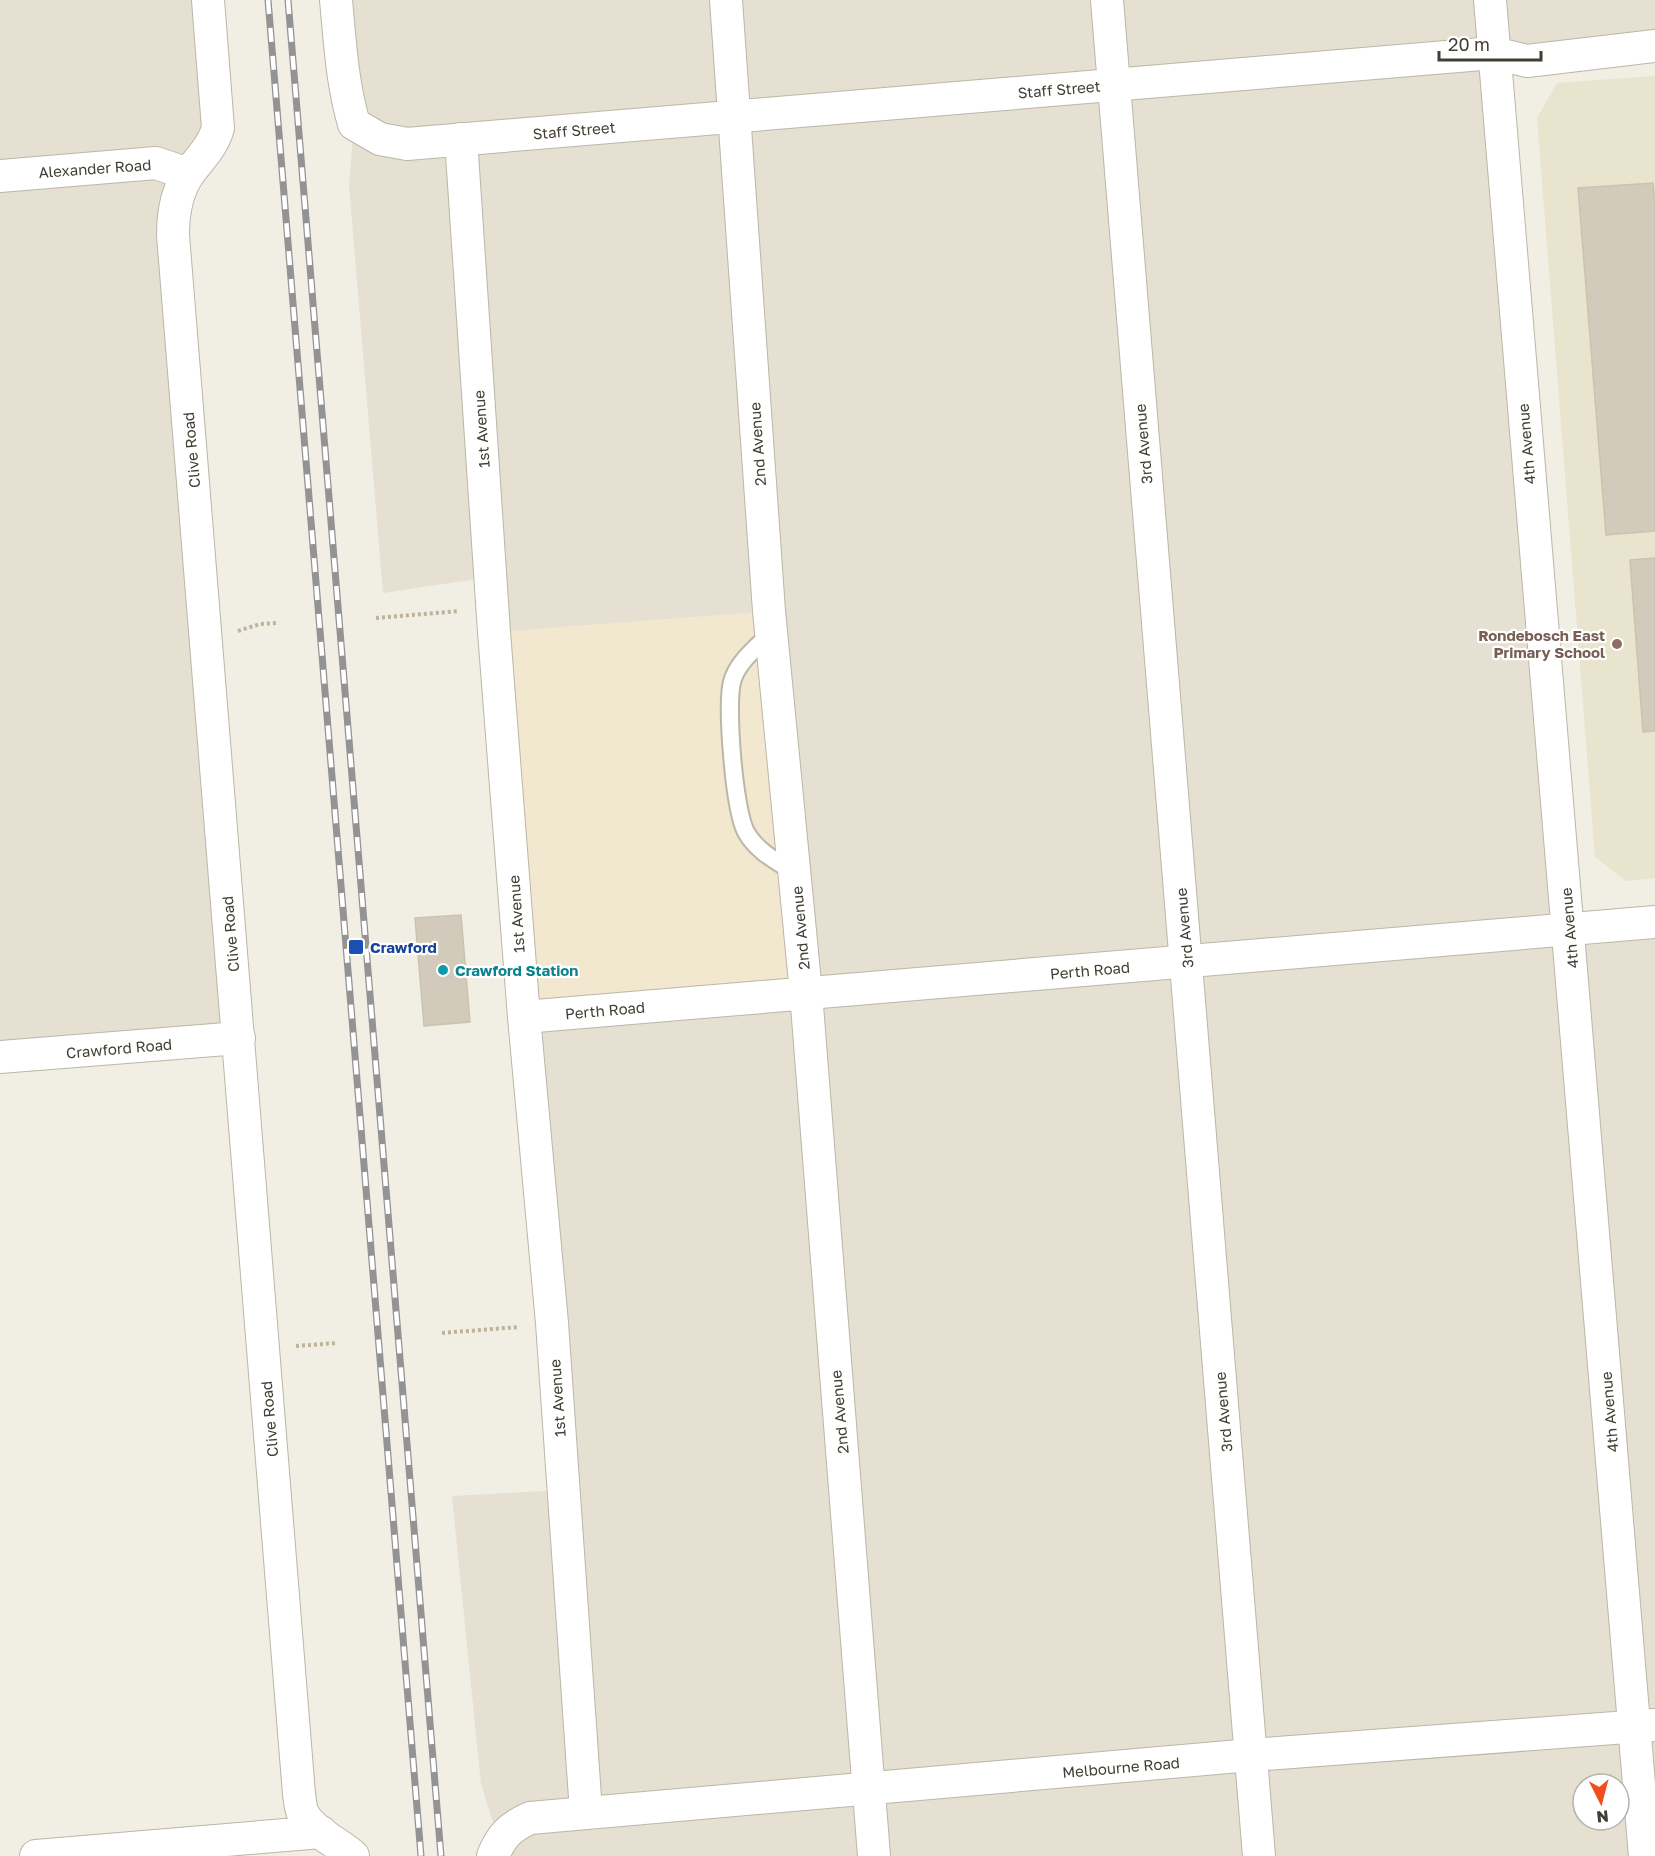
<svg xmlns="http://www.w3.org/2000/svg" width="1655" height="1856" font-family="'Golos Text',sans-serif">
	<rect width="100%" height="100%" fill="#f1eee4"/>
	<g fill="#e5e0d2" fill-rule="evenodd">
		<polygon points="0,0 210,0 219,117 184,182 240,1036 0,1056"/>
		<path d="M336,0H1655V46L1495,53L1569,929L1655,922V1856H493L499,1841L481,1784L452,1496L564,1490L491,577L383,593L349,185L354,124ZM1583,1784H1619V1820H1583Z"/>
	</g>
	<polygon fill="#f2e7cf" points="769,611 806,993 524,1017 494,632"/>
	<polygon fill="#e9e4ce" points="1655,76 1655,878 1626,881 1595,857 1537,118 1557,83"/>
	<g fill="#d2caba" stroke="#ccc3ae" stroke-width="1.5">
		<polygon points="1653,183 1655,205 1655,531 1606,535 1578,188"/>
		<polygon points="1655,558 1655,731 1643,732 1630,560"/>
		<polygon points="461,915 470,1022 424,1026 415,918"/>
	</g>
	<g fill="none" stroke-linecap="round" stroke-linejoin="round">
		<defs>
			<path id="service" d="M772,632C758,646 737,662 732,682C726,706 734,810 746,832C756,851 778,862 795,873"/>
			<g id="minor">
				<path d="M208,0L218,128C213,146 201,157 190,172C176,191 173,213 173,235L299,1794C300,1801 301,1812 305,1817C316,1834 339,1843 353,1856"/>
				<path d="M336,0C340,42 342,83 354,124L380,139L407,144L1494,53L1527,61L1655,46"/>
				<polyline points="726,0 769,611 806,993 874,1856"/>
				<polyline points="1107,0 1259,1856"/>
				<polyline points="1490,0 1645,1856"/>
				<polyline points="461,139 494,632 524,1017 552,1323 586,1812"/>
				<polyline points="0,176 156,163 188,174"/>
				<polyline points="524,1017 1655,922"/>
				<polyline points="0,1057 239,1038"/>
				<polyline points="36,1856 321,1832"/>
				<path d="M493,1856C501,1836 510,1827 530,1818L1251,1755L1655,1725"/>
			</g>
		</defs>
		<use href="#service" stroke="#bcb6a7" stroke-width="20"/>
		<use href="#minor" stroke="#bcb6a7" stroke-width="34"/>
		<g stroke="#bdb399" stroke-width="4" stroke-dasharray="3 3" stroke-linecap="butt">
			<polyline points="376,618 459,611"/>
			<polyline points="238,631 260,624 276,623"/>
			<polyline points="442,1333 519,1327"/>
			<polyline points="296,1346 337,1343"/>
		</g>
		<use href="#service" stroke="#fff" stroke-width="16"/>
		<use href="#minor" stroke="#fff" stroke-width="32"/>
		<defs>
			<g id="rail">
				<polyline points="268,0 421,1856"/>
				<polyline points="288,0 441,1856"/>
			</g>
		</defs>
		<use href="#rail" stroke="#939393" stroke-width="7"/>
		<use href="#rail" stroke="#fff" stroke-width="4.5" stroke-dasharray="14" stroke-linecap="butt"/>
	</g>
	<circle fill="#8d6e63" stroke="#fff" stroke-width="2" cx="1617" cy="644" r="6"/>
	<rect fill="#1a4fb4" stroke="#fff" stroke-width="2" x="348" y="939" width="16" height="16" rx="3"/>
	<circle fill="#0f9aa8" stroke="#fff" stroke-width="2" cx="443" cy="970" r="6"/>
	<g text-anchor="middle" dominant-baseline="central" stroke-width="4.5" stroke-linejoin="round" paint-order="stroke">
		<g font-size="15" fill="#423e34" stroke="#fff">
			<text transform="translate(1059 89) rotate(-5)">Staff Street</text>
			<text transform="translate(574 130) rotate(-5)">Staff Street</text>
			<text transform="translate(95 168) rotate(-4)">Alexander Road</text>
			<text transform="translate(481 429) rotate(-94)">1st Avenue</text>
			<text transform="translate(757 444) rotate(-94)">2nd Avenue</text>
			<text transform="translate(1143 444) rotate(-95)">3rd Avenue</text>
			<text transform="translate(1526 444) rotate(-95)">4th Avenue</text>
			<text transform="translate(191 450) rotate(-95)">Clive Road</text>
			<text transform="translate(516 914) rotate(-94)">1st Avenue</text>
			<text transform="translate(800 928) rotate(-95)">2nd Avenue</text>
			<text transform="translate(1184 928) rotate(-95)">3rd Avenue</text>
			<text transform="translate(1569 928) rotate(-95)">4th Avenue</text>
			<text transform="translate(230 934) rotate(-95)">Clive Road</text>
			<text transform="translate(1090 970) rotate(-5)">Perth Road</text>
			<text transform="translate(605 1010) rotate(-5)">Perth Road</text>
			<text transform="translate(119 1048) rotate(-5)">Crawford Road</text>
			<text transform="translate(557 1398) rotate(-94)">1st Avenue</text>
			<text transform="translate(839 1412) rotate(-95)">2nd Avenue</text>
			<text transform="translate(1223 1412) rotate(-95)">3rd Avenue</text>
			<text transform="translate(1609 1412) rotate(-95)">4th Avenue</text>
			<text transform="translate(269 1419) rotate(-95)">Clive Road</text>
			<text transform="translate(1121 1767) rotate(-5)">Melbourne Road</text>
		</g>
		<g font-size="15" font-weight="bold" fill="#785e54" stroke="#fff" text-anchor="end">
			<text x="1605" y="635">Rondebosch East<tspan x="1605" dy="17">Primary School</tspan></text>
		</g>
		<g font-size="15" font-weight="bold" fill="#164399" stroke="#fff" text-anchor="start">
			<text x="370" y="947">Crawford</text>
		</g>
		<g font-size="15" font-weight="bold" fill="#0d838f" stroke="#fff" text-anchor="start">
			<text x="455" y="970">Crawford Station</text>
		</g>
	</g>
	<g transform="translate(1601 1802) rotate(174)"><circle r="28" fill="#ffffff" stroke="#b3b2ae" stroke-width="1.5"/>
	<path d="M0-4.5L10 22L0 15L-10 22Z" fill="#ee4f1d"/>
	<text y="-9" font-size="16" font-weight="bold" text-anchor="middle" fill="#423e34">N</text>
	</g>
	<path d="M1439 51v9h102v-9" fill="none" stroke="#423e34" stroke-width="3"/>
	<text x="1448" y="51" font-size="18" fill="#423e34" stroke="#ffffff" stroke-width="4.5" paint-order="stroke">20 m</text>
</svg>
